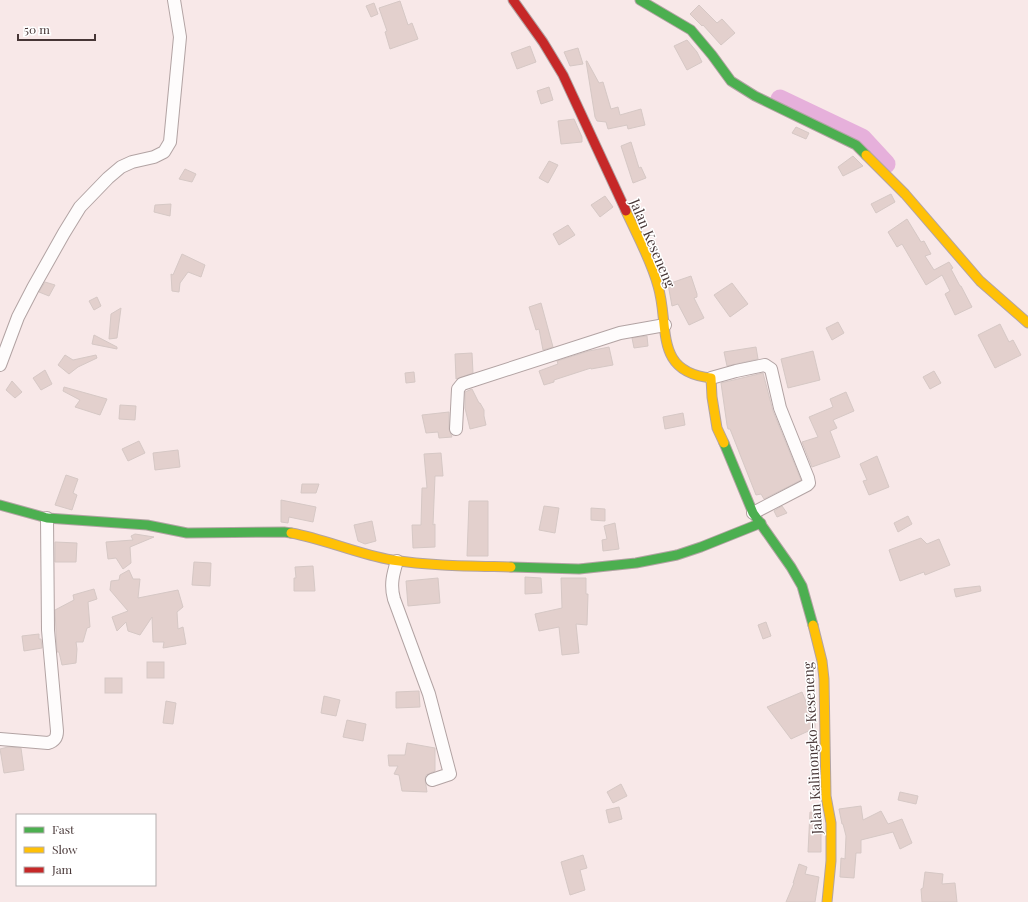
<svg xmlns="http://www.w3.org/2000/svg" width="1028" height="902" font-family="'Playfair Display',serif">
	<rect width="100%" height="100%" fill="#f8e8e8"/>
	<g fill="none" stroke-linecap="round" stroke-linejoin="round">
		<polyline stroke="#e6b0db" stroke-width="19" points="780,99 862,138 886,164"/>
	</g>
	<g fill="#e3d0cd" stroke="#d6c8c5">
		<polygon points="400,1 408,25 412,23 418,39 390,49 385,32 387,31 379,8"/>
		<polygon points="374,3 378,14 371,17 366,6"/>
		<polygon points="699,5 717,23 722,19 735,33 721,45 703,25 702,26 690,14"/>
		<polygon points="687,40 697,52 702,62 687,70 674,46"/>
		<polygon points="530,46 536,62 517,69 511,53"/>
		<polygon points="578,48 583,64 570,66 564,52"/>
		<polygon points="586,61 587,61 599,83 603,82 611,109 618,107 620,115 641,109 645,125 628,129 627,125 608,129 606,122 597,121 595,117"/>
		<polygon points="549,87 553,100 541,104 537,91"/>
		<polygon points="574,119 582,137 582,142 561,144 558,121"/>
		<polygon points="796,127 809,133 806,139 792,133"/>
		<polygon points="631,142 639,168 641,167 646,178 633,183 621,146"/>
		<polygon points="853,156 863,166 843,176 838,167"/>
		<polygon points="549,161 558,165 548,183 539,178"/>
		<polygon points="185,169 196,174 192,182 179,179"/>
		<polygon points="891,194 895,202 876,213 871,204"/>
		<polygon points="605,196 613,207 600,217 591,205"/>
		<polygon points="171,204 170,216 154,212 155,205"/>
		<polygon points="907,219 921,242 924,241 931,254 925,256 934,270 949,262 953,268 951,269 960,286 961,286 972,307 955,315 945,294 950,291 942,275 926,285 902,244 897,247 888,232"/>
		<polygon points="568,225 575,235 559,245 553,234"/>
		<polygon points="182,254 205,265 201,277 188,272 180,283 179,292 172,291 171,274 173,275"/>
		<polygon points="691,276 697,294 697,297 694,298 704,318 689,325 678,304 672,306 668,284"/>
		<polygon points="45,282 55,285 49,296 39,292"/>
		<polygon points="732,283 748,304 730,317 714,295"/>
		<polygon points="97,297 101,306 94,310 89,301"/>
		<polygon points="541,303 553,347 543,350 539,329 536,330 529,307"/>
		<polygon points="121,308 117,338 109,339 111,314"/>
		<polygon points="838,322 844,333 832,340 826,328"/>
		<polygon points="1000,324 1009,342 1013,340 1021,355 995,368 978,335"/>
		<polygon points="94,335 117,347 117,349 92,344"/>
		<polygon points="647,336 648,346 634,348 632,338"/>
		<polygon points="609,347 613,365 591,369 591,368 554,380 554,382 544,385 539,371 558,364 557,361 589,351"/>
		<polygon points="756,347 758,359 727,366 724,352"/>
		<polygon points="813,351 820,380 788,388 781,359"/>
		<polygon points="472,353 473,373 456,379 455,354"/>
		<polygon points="65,355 73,360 96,355 97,358 78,367 69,374 58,365"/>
		<polygon points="45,370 52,384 41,390 33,378"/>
		<polygon points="934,371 941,383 930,389 923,377"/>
		<polygon points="414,372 415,382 406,383 405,373"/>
		<polygon points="763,373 773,411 801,480 764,499 761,494 756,495 730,429 728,429 727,425 721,383"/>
		<polygon points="12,381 22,392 15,398 6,390"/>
		<polygon points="64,387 107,399 100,415 75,407 80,400 63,391"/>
		<polygon points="472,389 479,403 480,403 484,410 484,416 486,425 470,429 465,408 465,392"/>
		<polygon points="846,392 854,411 833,420 837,428 830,431 840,457 812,467 802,442 818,437 809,417 833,407 830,399"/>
		<polygon points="120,405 136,406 135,420 119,419"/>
		<polygon points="449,412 449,429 452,437 439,438 438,432 426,433 422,415"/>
		<polygon points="683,413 685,425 665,429 663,417"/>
		<polygon points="139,441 145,453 128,461 122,449"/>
		<polygon points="178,450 180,467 155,470 153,453"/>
		<polygon points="441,453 443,476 435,476 433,525 435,524 435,547 413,548 412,525 421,525 422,488 427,488 424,454"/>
		<polygon points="877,456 889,487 869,495 863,481 867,480 860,464"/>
		<polygon points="66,475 78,479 73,493 77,495 72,510 55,505"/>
		<polygon points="302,484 319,484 316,493 301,493"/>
		<polygon points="281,500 316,507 313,522 289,517 288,523 281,522"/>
		<polygon points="469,501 488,501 488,556 467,556"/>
		<polygon points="544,506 559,508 555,533 539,530"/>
		<polygon points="782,506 787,513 777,517 774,511"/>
		<polygon points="591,508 605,509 605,521 591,520"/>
		<polygon points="908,516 912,524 898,532 894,523"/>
		<polygon points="372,521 376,541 365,544 358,541 354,525"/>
		<polygon points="615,523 619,549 603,551 602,540 607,539 604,526"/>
		<polygon points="135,534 154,537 130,547 131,563 123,569 116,558 108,559 106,542 133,540 131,536"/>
		<polygon points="921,538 927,544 939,539 950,565 925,575 924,572 900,581 889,550"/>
		<polygon points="55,542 77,543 76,562 55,562"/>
		<polygon points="194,562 211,563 210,586 192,585"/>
		<polygon points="313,566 315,591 294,591 294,578 296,578 295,567"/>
		<polygon points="129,570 133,579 140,579 138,598 178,590 183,607 177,612 178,629 183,627 186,644 163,648 164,642 153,642 152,617 140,635 128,631 126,622 117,631 112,617 128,611 110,590 111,581 119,580 120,575"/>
		<polygon points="525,577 541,578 542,593 525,594"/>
		<polygon points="438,578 440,603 408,606 406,581"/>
		<polygon points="561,578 586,578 586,594 588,594 587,625 576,624 579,653 562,655 559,627 539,631 535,614 562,608"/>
		<polygon points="980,586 981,591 956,597 954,589"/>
		<polygon points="94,589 97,599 88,602 90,627 87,628 83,642 76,642 77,649 76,663 62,665 59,652 57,652 55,610 74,600 73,595"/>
		<polygon points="766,622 771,636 763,639 758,625"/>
		<polygon points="39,634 39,639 41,639 42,648 24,651 22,636"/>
		<rect x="147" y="662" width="17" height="16"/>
		<rect x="105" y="678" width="17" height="15"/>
		<polygon points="419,691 420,707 396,708 396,692"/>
		<polygon points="802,692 815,724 815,728 791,739 767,707"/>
		<polygon points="324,696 340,700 336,716 321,713"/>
		<polygon points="166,701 176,703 173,724 163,723"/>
		<polygon points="347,720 366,724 363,741 343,737"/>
		<polygon points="407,743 435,748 435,771 426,775 425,779 427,792 402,791 399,775 394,774 398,766 389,766 388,755 405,755"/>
		<polygon points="8,747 21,748 24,770 4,773 0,749"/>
		<polygon points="621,784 627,796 613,803 607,792"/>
		<polygon points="900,792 918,796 916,804 898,800"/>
		<polygon points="861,806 863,820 881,811 888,824 902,819 912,843 900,849 893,832 861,840 861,853 856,853 854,878 840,877 841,858 845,859 846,836 843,824 842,824 839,809"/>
		<polygon points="619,807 622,819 609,823 606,810"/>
		<polygon points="810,812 819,813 819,827 821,827 821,852 808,852"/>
		<polygon points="583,855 587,868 580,870 585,890 570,895 561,862"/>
		<polygon points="799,864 807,867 805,874 819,877 815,902 786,902 794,883 793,883"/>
		<polygon points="925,872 943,874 942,884 955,883 957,902 922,902 921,889 923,888"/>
	</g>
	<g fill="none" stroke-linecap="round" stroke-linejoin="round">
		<defs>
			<g id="street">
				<polyline points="0,365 18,317 33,288 64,233 80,207 108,178 121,167 132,162 154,157 164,152 170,142 180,37 174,0"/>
				<polyline points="711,378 736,371 765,365 771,369 780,408 808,478 809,483 807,485 753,513"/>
				<polyline points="456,429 458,389 462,384 620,333 665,325"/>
				<path d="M397,561C393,574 390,585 394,599L429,694L450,774L432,780"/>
				<path d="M0,739L48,743C55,741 57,738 57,731L48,630L47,518"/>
			</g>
			<g id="fast">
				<polyline points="640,0 691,30 712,55 731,81 755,96 856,145 866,155"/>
				<polyline points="724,443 753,513 791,567 802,586 813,625"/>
				<polyline points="0,505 47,518 147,525 187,533 284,532 291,533"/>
				<polyline points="511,567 579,569 636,563 677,555 701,547 761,523"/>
			</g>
			<g id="slow">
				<polyline points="866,155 905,194 980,281 1028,323"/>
				<path d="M626,211C637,235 651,260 658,286C670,326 653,372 711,378L712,397L717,428L724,443"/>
				<path d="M291,533C325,539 357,554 392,560C431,566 472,566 511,567"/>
				<polyline points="813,625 822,661 824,679 826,796 831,823 831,861 827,902"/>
			</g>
			<polyline id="jam" points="513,0 543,42 563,75 626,211"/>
		</defs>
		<use href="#street" stroke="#b2a3a3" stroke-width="14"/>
		<use href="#fast" stroke="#b2a3a3" stroke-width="11"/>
		<use href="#slow" stroke="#b2a3a3" stroke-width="11"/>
		<use href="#jam" stroke="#b2a3a3" stroke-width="11"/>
		<use href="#street" stroke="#fefcfc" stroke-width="12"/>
		<use href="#fast" stroke="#4caf50" stroke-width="9"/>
		<use href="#slow" stroke="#ffc107" stroke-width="9"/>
		<use href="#jam" stroke="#c62828" stroke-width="9"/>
	</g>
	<g text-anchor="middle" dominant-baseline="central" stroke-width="3" stroke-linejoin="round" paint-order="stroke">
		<g font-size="14" fill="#473636" stroke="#fff">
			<text transform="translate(653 243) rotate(67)">Jalan Keseneng</text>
			<text transform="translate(812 748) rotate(-93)">Jalan Kalinongko-Keseneng</text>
		</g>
	</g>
	<rect x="16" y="814" width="140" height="72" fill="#ffffff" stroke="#b5afaf"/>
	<rect x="24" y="827" width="20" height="6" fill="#4caf50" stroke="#b5afaf"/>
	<text x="52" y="834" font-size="12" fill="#473636">Fast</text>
	<rect x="24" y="847" width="20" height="6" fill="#ffc107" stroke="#b5afaf"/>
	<text x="52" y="854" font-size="12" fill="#473636">Slow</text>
	<rect x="24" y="867" width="20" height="6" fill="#c62828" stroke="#b5afaf"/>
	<text x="52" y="874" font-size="12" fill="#473636">Jam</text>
	<path d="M18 34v6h77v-6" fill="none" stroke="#473636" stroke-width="2"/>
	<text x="24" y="34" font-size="12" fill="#473636" stroke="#ffffff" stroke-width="3" paint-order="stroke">50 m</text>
</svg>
